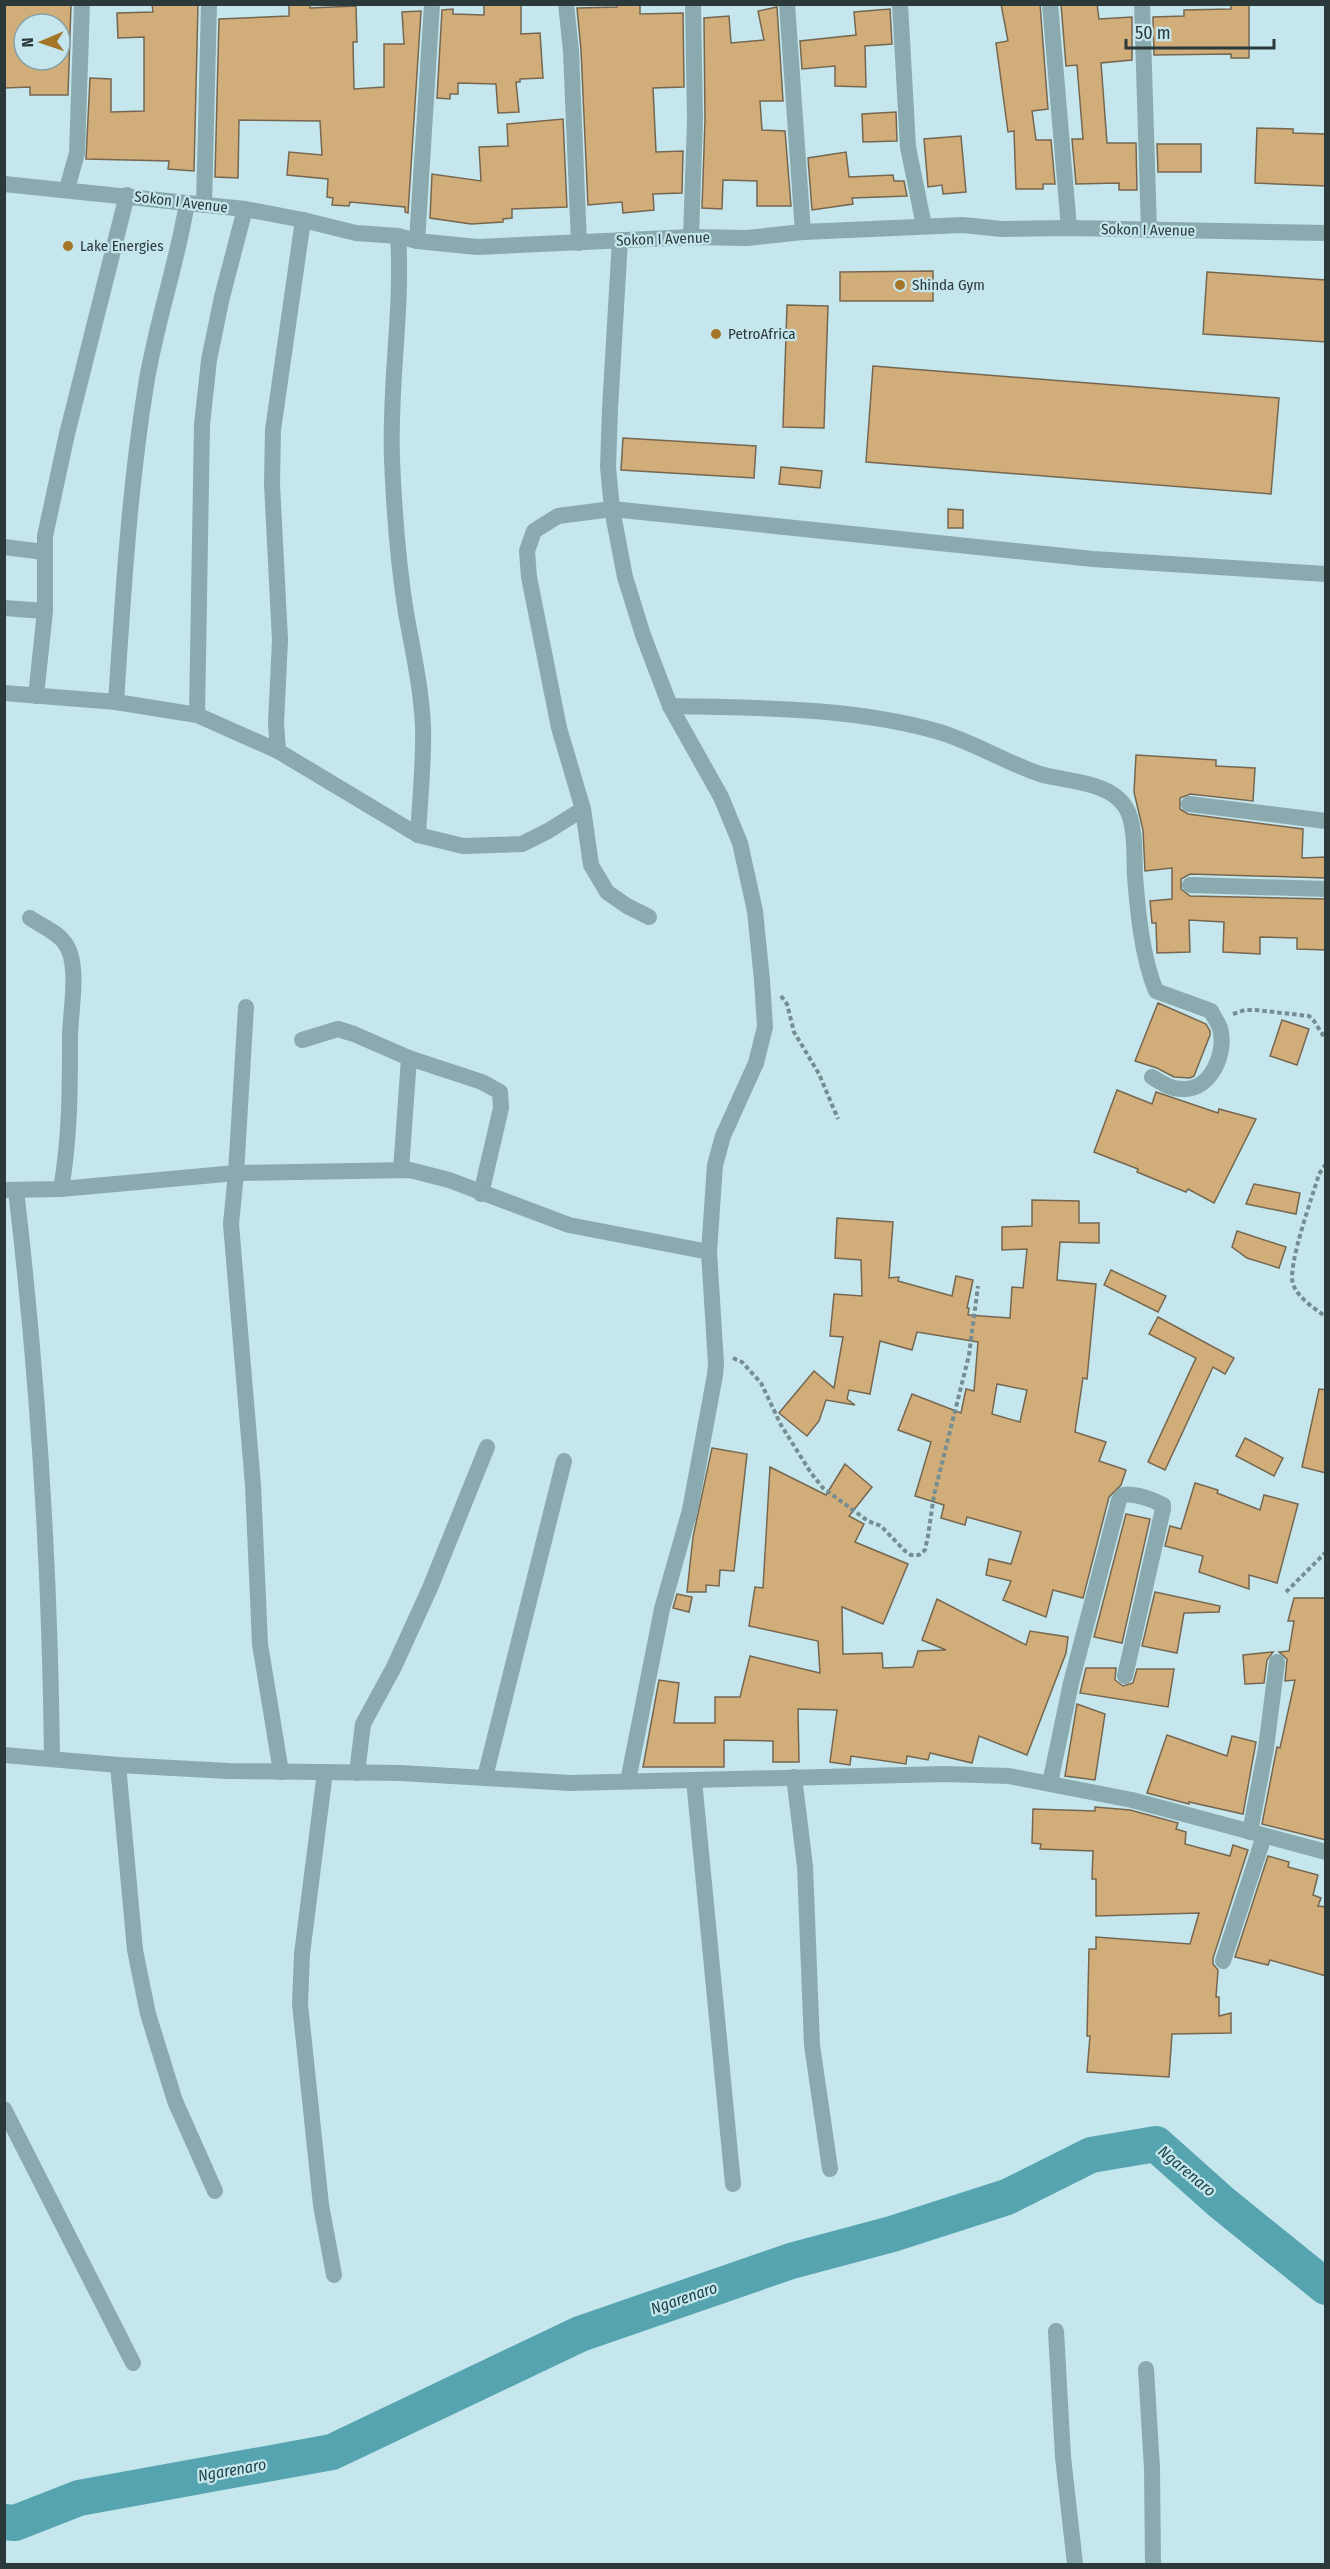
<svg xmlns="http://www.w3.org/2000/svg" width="1330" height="2569" font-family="'Fira Sans Condensed',sans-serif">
	<rect width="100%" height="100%" fill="#c4e6ec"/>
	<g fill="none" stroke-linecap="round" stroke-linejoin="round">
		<polyline stroke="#55a4b0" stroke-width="36" points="4,2522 15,2523 79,2498 332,2452 580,2334 791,2261 892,2234 1007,2197 1091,2155 1156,2144 1221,2202 1326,2287"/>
	</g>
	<g fill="#d1ad79" stroke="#766751" stroke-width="1.5" fill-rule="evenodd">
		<path d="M4,4H71L68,95H30V87L4,88ZM24,24H60V60H24Z"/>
		<polygon points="152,4 198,4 194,171 168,169 169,161 86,159 90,78 111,79 111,112 144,111 144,37 118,38 117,13 153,12"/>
		<polygon points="289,4 310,4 310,8 356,6 357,42 353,42 354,89 384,87 384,44 404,44 402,12 421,11 408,213 405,212 405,207 350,202 349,206 332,205 333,198 327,197 328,179 287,175 289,152 322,155 320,121 239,120 238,178 215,177 219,19 289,16"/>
		<polygon points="484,4 521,4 521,34 540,33 543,78 520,79 520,82 516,82 519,112 498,113 496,84 458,83 458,94 450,94 450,99 437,98 442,10 453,9 453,14 484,15"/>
		<polygon points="617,4 640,4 640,14 683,13 684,87 653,88 656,152 683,151 682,193 653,194 654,210 623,213 622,202 588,205 581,50 577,8 617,7"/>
		<polygon points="1001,4 1040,4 1048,109 1032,111 1036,140 1051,140 1055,184 1043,184 1043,189 1016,189 1014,131 1008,132 996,43 1008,41"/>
		<polygon points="1061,4 1097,4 1099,19 1132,17 1132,60 1101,63 1107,143 1136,143 1137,190 1119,190 1119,183 1076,184 1072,139 1083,139 1077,65 1066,66"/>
		<polygon points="1231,4 1249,4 1249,58 1231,58 1231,54 1154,55 1153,17 1184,16 1184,10 1231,9"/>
		<polygon points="777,7 783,101 760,101 762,130 785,131 791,206 757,206 757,181 723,180 722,209 702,208 705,120 704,18 729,16 731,43 764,40 758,11"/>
		<polygon points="890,9 892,44 865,46 866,87 835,86 835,66 802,69 800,41 856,35 854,12"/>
		<polygon points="896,112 897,141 863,142 862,114"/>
		<polygon points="563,119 567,207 512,209 512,218 503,219 503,222 471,224 430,218 432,174 481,181 479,147 508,146 507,124"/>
		<polygon points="1257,128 1293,129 1293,133 1326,134 1326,186 1255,183"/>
		<polygon points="961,136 966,192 943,194 942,185 928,187 924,139"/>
		<polygon points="1157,144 1201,144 1201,172 1158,172"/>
		<polygon points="846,152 849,177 893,175 894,181 904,181 907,196 852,198 853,204 812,210 808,158"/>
		<polygon points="933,271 933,301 840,301 840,272"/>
		<polygon points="1207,272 1326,280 1326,342 1203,334"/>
		<polygon points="787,305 828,306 824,428 783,427"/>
		<polygon points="873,366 1279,398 1271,494 866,462"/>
		<polygon points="623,438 756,446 754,478 621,470"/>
		<polygon points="781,467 822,471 820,488 779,484"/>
		<polygon points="948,509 963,510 963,528 948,528"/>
		<polygon points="1136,755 1216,760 1216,766 1255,768 1253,801 1190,794 1180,798 1180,809 1188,814 1303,829 1302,858 1326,857 1326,878 1190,874 1181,879 1181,889 1190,896 1326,899 1326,950 1297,949 1297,938 1260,937 1260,954 1223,952 1224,922 1189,920 1190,952 1157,953 1156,923 1152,923 1150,901 1172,899 1172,868 1145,871 1143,830 1134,792"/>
		<polygon points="1158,1003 1206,1024 1210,1031 1210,1035 1194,1076 1190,1078 1174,1077 1157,1068 1135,1061"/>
		<polygon points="1282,1020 1309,1029 1297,1065 1270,1056"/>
		<polygon points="1117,1090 1152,1104 1156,1092 1218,1113 1219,1109 1256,1119 1214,1203 1188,1189 1186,1192 1137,1172 1138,1169 1094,1152"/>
		<polygon points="1254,1184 1300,1193 1296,1214 1246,1204"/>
		<path d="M1032,1200L1079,1201V1223H1099V1243L1060,1242L1057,1280L1096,1284L1087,1379L1083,1378L1075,1432L1106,1442L1099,1461L1126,1470L1121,1485L1109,1497L1083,1598L1053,1590L1046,1617L1003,1600L1011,1581L986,1575L989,1559L1011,1564L1021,1532L967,1517L965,1525L941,1518L944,1505L915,1496L931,1442L898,1430L912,1394L961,1413L966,1389L974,1391L978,1342L917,1332L912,1350L880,1341L870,1394L849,1390L847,1399L855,1405L826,1400L819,1421L807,1436L779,1413L814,1371L834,1388L843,1337L830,1336L834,1294L862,1296L861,1260L835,1258L837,1218L893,1222L889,1278L899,1277L898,1281L952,1296L956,1276L973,1280L967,1308H969L968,1315L1010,1318L1012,1287L1023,1288L1027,1249L1002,1250V1227L1032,1226ZM997,1384L1027,1390L1020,1422L992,1414Z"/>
		<polygon points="1237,1231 1286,1247 1279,1268 1247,1258 1232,1247"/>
		<polygon points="1111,1270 1166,1296 1158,1312 1104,1285"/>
		<polygon points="1158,1317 1234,1358 1225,1374 1213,1367 1165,1470 1148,1462 1196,1358 1149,1334"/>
		<polygon points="1319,1389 1326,1390 1326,1473 1302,1467"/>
		<polygon points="1245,1438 1283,1458 1274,1476 1236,1456"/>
		<polygon points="712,1448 747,1454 734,1571 720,1570 719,1586 706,1585 706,1592 687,1592 693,1537"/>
		<polygon points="845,1464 872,1487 849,1516 864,1524 855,1542 908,1564 883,1624 842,1607 843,1654 882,1653 883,1668 913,1667 918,1651 946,1650 922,1640 937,1599 1026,1645 1030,1631 1068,1637 1066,1653 1027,1755 979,1736 972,1763 930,1753 928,1760 907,1756 906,1764 851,1756 850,1765 830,1762 837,1710 798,1709 799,1762 773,1762 773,1741 724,1740 724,1767 643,1767 659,1680 679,1683 674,1723 715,1723 715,1697 740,1697 750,1656 820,1673 818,1641 749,1626 755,1587 763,1588 770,1467 826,1495"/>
		<polygon points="1195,1483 1218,1490 1217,1493 1260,1510 1264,1495 1298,1504 1277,1583 1249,1575 1249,1589 1199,1572 1203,1556 1165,1546 1170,1526 1181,1529"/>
		<polygon points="1126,1514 1150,1519 1122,1643 1094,1637"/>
		<polygon points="1155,1592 1220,1606 1219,1612 1184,1613 1177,1653 1142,1646"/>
		<polygon points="677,1594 692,1597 689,1612 673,1608"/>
		<polygon points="1294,1598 1326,1598 1326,1840 1262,1824 1277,1747 1280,1748 1295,1680 1285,1681 1287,1659 1279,1652 1289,1651 1294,1621 1288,1621"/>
		<polygon points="1273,1652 1267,1660 1264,1683 1245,1684 1243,1655"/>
		<polygon points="1086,1668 1116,1668 1115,1680 1123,1686 1133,1683 1137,1669 1174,1669 1168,1707 1080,1693"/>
		<polygon points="1077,1704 1105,1714 1095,1780 1065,1776"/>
		<polygon points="1167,1735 1227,1756 1232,1736 1256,1742 1243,1814 1189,1802 1189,1804 1147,1793"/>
		<polygon points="1095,1807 1130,1810 1178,1823 1176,1829 1186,1832 1185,1844 1230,1856 1233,1845 1248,1850 1213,1958 1213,1964 1218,1970 1216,1997 1219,1997 1219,2016 1231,2013 1231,2033 1172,2034 1169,2077 1087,2072 1090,2036 1087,2036 1089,1949 1096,1949 1096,1937 1190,1944 1199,1913 1096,1916 1096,1879 1092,1879 1093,1851 1040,1849 1041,1844 1032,1843 1033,1809 1095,1811"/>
		<polygon points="1268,1856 1289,1862 1288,1867 1318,1875 1313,1895 1321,1898 1318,1906 1326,1907 1326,1976 1270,1960 1268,1965 1235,1957"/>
	</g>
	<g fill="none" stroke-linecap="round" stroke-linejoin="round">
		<g stroke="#768d91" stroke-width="4" stroke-dasharray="4.5 3" stroke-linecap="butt">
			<polyline points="781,996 787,1004 794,1032 819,1074 838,1119"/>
			<polyline points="1233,1014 1245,1010 1256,1010 1309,1016 1314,1021 1326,1040"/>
			<path d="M1326,1164L1319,1174C1313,1195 1287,1266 1293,1284C1298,1298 1314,1308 1326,1317"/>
			<polyline points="733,1358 742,1362 761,1383 781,1425 811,1473 823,1488 868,1521 881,1526 905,1551 911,1555 919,1555 925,1550 928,1536 934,1495 969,1355 978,1286"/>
			<polyline points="1286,1592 1326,1552"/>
		</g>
		<g stroke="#8aaaaf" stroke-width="16">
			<polyline points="566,4 571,51 579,243"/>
			<polyline points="787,4 803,232"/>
			<polyline points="900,4 908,147 924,226"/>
			<polyline points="1050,4 1069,228"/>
			<polyline points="1142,4 1149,230"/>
			<polyline points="67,189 77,153 82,4"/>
			<polyline points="204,205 209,4"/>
			<path d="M398,236C403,310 389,384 392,459C394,510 398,562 406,613C413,651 421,687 423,726C424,762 420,799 418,835"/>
			<polyline points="691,237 695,120 693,4"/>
			<polyline points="620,240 610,409 608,467 612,509 625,577 643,635 670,706 721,797 740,843 755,911 762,980 765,1027 756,1063 723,1136 715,1165 709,1252 716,1364 715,1375 690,1510 662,1609 628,1781"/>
			<polyline points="417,241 432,4"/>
			<polyline points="4,547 44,552"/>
			<polyline points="4,608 45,611"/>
			<polyline points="4,693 116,702 197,715 278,751 418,835 463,846 522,844 548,831 583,809"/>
			<polyline points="36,696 45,611 45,536 67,434 127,195"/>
			<path d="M116,702C123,597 129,490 146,385C156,323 177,264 187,203"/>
			<path d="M670,706C758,708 849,707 936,731C972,741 1004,762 1040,774C1067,782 1110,781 1126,808C1136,825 1134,856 1135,876C1138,913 1142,957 1156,991L1211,1011C1214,1017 1218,1023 1220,1028C1227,1053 1211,1090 1183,1089C1170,1089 1162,1083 1152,1077"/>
			<polyline points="197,715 202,425 209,360 222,297 245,209"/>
			<polyline points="278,751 276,723 280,640 272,484 273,430 303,220"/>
			<polyline points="1189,804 1326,821"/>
			<polyline points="1190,885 1326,889"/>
			<polyline points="649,917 627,906 607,892 591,865 583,809 559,728 529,577 527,551 534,531 558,516 612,509 1093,559 1326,574"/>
			<path d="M30,918C40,925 57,932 64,942C81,962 70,1012 70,1037C70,1088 70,1138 61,1189"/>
			<polyline points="246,1007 236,1173 231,1224 253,1485 260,1644 281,1772"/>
			<polyline points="302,1040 338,1029 354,1034 409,1058 482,1082 500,1092 501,1108 481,1194"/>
			<polyline points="401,1170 409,1058"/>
			<polyline points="4,1190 61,1189 236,1173 410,1170 449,1180 569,1225 709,1252"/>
			<path d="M16,1190C38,1378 50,1568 52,1758"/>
			<polyline points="4,1755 118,1765 228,1771 401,1773 571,1783 945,1774 1009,1776 1132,1800 1326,1852"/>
			<polyline points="118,1765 135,1950 148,2014 175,2101 215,2191"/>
			<polyline points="325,1772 302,1954 300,2004 321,2205 334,2275"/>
			<polyline points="357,1773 363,1724 394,1667 430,1588 487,1447"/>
			<polyline points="485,1777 564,1461"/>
			<polyline points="794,1777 805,1866 812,2045 830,2169"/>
			<polyline points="694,1780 733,2184"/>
			<path d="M1050,1783L1071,1683L1119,1500L1123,1495C1134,1493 1152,1499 1163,1505V1509L1125,1676"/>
			<polyline points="1250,1832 1266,1748 1277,1662"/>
			<polyline points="1223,1961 1264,1836"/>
			<polyline points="4,2109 133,2363"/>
			<polyline points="1056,2331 1063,2457 1075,2564"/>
			<polyline points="1146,2369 1152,2468 1153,2564"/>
		</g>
		<polyline stroke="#8aaaaf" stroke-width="16" points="4,184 245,209 303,220 356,233 398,236 417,241 477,247 691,237 747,238 803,232 963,225 1002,229 1069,228 1326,233"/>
	</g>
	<g fill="#a47529" stroke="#c4e6ec" stroke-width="2">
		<circle cx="68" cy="246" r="6"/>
		<circle cx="900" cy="285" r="6"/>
		<circle cx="716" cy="334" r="6"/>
	</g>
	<g text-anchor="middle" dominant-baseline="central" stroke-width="4.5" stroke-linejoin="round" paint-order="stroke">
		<g font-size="15" fill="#2b393b" stroke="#c4e6ec">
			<text transform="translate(181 202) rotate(7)">Sokon I Avenue</text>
			<text transform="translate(1148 230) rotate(1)">Sokon I Avenue</text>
			<text transform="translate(663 239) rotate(-2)">Sokon I Avenue</text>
		</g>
		<g font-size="15" fill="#2b393b" stroke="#c4e6ec" text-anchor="start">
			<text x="80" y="246">Lake Energies</text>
			<text x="912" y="285">Shinda Gym</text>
			<text x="728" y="334">PetroAfrica</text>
		</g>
		<g font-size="16" font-style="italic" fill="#1e4449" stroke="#c4e6ec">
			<text transform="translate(1187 2171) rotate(40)">Ngarenaro</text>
			<text transform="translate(684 2298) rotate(-19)">Ngarenaro</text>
			<text transform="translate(232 2470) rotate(-10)">Ngarenaro</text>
		</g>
	</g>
	<rect width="1330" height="2569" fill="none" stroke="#2b393b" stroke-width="12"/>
	<g transform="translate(42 42) rotate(268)"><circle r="28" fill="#c4e6ec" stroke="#87a1a5" stroke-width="1.5"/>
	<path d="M0-4.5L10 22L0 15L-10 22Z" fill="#a47529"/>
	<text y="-9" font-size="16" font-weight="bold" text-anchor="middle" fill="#2b393b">N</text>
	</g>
	<path d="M1126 39v9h148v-9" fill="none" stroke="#2b393b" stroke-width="3"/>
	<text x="1135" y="39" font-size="18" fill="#2b393b" stroke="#c4e6ec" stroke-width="4.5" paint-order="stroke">50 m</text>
</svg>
